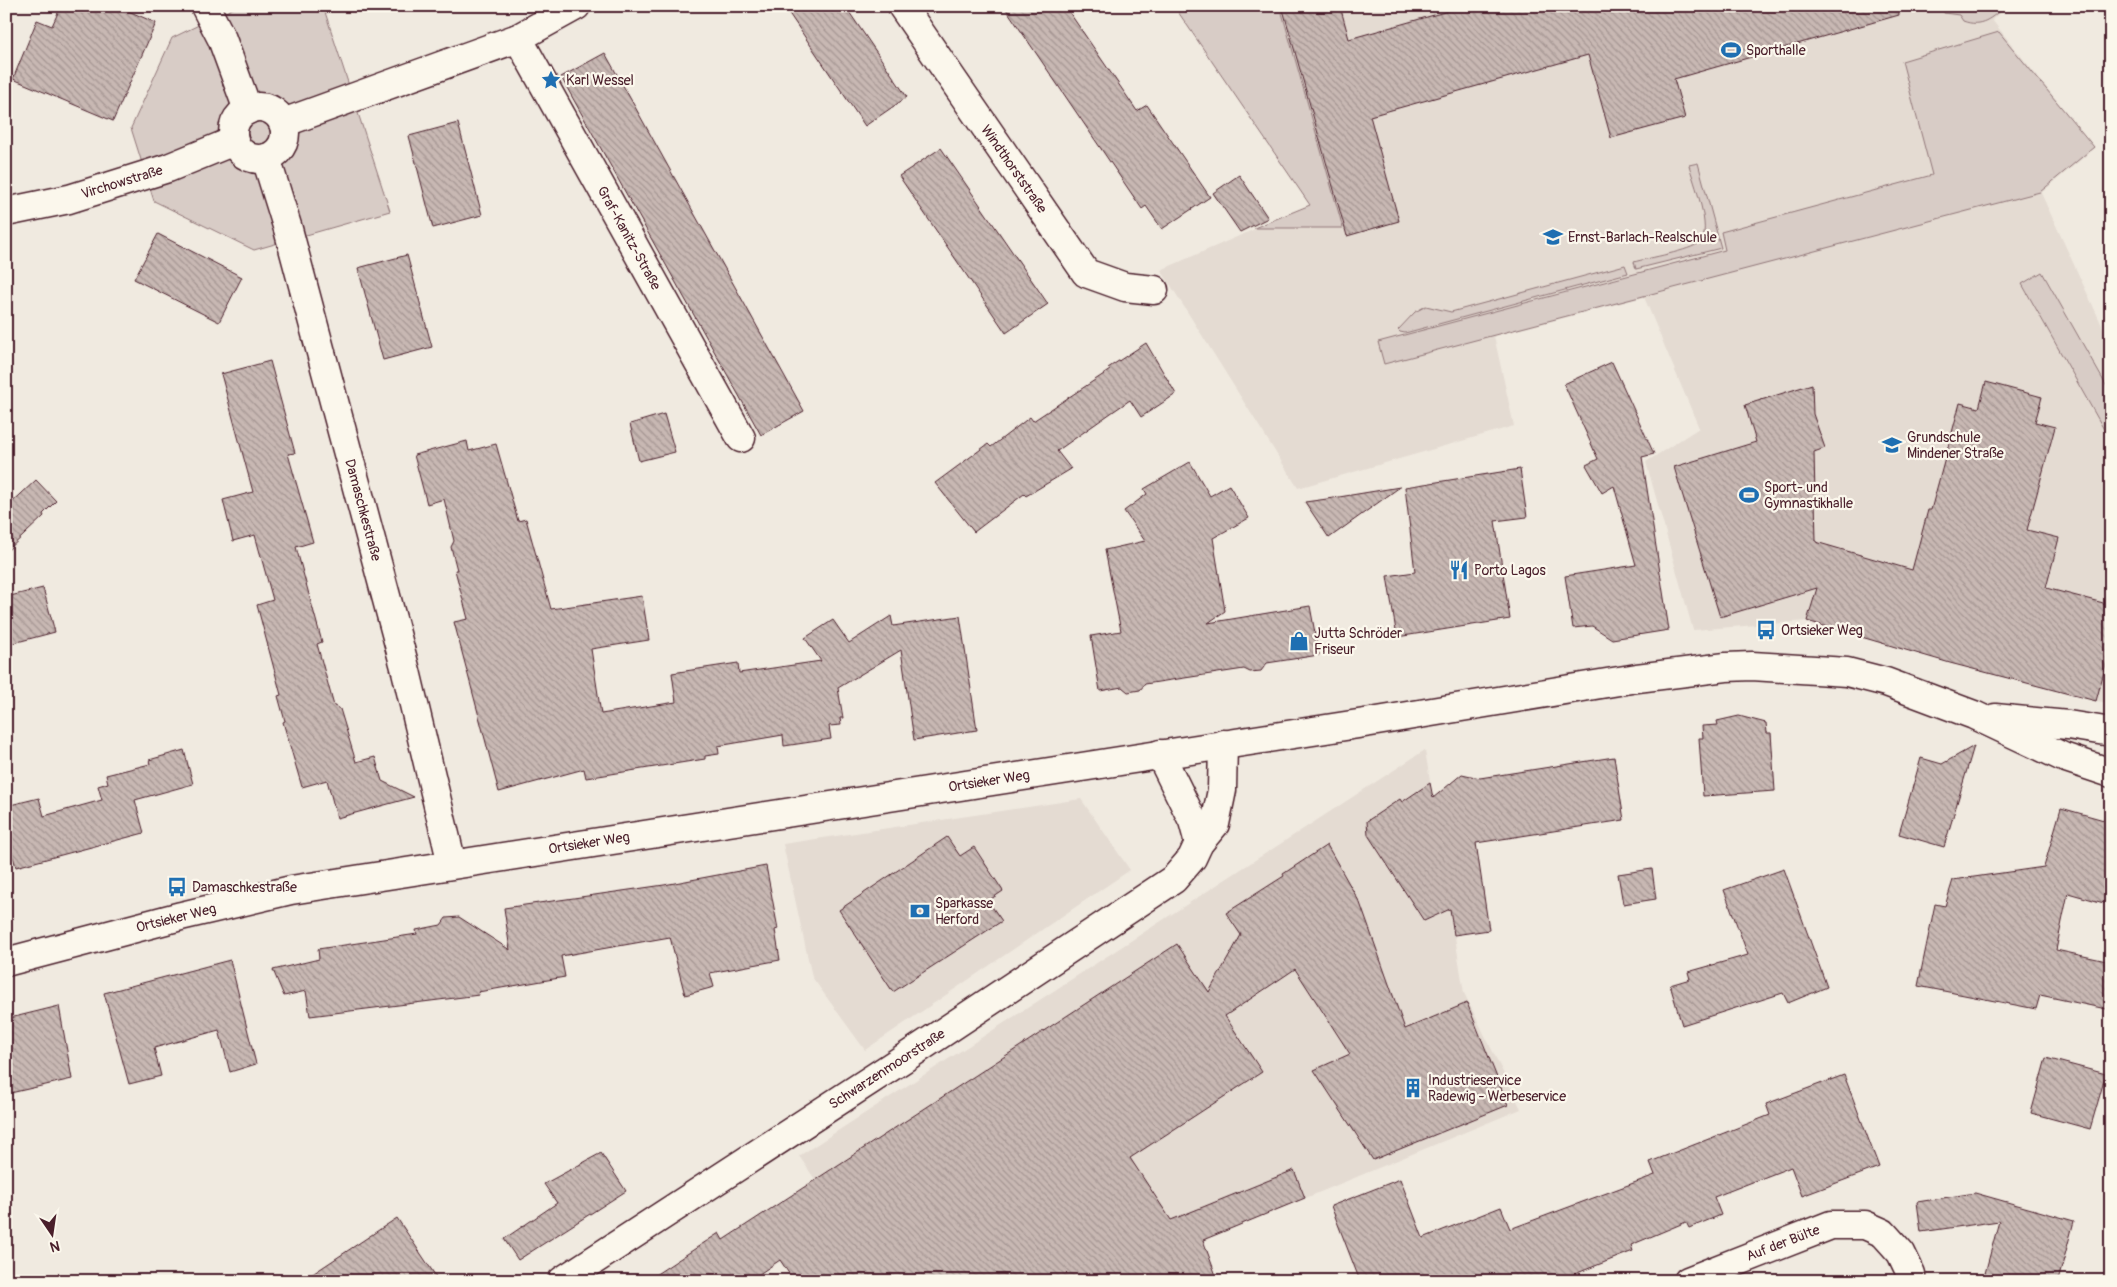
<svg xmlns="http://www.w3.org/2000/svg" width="2117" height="1287" font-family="Pangolin,sans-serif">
	<defs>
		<pattern id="building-back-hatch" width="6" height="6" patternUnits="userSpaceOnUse" patternTransform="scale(1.25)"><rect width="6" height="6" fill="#c8b8b3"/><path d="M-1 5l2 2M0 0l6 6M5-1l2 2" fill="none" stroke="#a49592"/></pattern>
	</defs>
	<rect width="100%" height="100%" fill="#f0eae0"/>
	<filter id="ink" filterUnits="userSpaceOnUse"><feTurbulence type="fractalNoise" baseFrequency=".02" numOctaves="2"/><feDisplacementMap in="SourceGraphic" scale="10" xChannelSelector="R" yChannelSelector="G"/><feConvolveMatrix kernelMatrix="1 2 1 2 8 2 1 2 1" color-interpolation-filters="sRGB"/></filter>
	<g filter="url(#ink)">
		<g fill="#e4dbd2">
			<polygon points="1174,6 2006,6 1992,20 2095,148 2041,193 2111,345 2111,703 2096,701 1807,621 1693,630 1646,462 1699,428 1644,297 1494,336 1514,426 1298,488 1161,270 1310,205"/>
			<polygon points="1425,750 1464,993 1521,1109 1105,1281 885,1281 799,1156"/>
			<polygon points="1081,799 1130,870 865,1050 812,977 783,844"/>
		</g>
		<g fill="#d8ccc6" stroke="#917678">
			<polygon points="238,6 323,6 390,211 254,250 154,201 131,128 172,38"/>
			<polygon points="1174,6 1280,6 1343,228 1254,228 1310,205"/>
			<path d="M1942,6H2005C1992,18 1981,28 1963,21L1959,15L1944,13Z"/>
			<polygon points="1999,32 2094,147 2040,192 1384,364 1378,342 1725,250 1721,232 1932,175 1902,61"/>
			<path d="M1698,163L1721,248L1636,269L1634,262C1647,258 1691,251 1700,242C1713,230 1693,181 1689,165Z"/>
			<polygon points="1625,265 1628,273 1405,333 1400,332 1398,330 1415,312 1426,306 1451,312"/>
			<polygon points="2042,272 2111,394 2111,442 2022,284"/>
		</g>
		<g fill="url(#building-back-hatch)" stroke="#4a1f2b">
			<polygon points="61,6 117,6 156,23 113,121 13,79 37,20 52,26"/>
			<polygon points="784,6 845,6 907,97 865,126"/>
			<polygon points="1004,6 1065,6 1137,111 1147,105 1210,197 1162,229 1146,206 1142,209"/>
			<polygon points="1282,6 1340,6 1349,39 1466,6 1898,6 1899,15 1674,79 1685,118 1611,138 1588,55 1370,116 1399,221 1347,236"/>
			<polygon points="605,53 804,411 761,435 561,77"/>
			<polygon points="458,123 482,215 433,228 409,136"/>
			<polygon points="941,148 1048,304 1006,333 899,176"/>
			<polygon points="1239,175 1268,218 1240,232 1213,193"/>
			<polygon points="158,234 242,277 219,322 134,279"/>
			<polygon points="407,255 432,347 383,360 358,268"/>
			<polygon points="1146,343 1176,394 1141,417 1130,400 1111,413 1057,451 1071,469 1026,496 1024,494 974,532 935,483 988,444 991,447 1030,417 1033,421 1110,370 1108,368"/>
			<polygon points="270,361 295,453 288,454 313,542 296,547 322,642 317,644 334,706 340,709 356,762 375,757 382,781 414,797 337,818 327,780 302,787 283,722 285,721 278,696 281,695 257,605 273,600 255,535 233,541 223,500 253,492 221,374"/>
			<polygon points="1612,362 1654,454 1642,457 1669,630 1612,639 1592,626 1573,628 1565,576 1636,565 1614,486 1602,493 1586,465 1598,459 1564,384"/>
			<polygon points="1986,382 2042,397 2035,422 2055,427 2027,530 2059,538 2046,588 2111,605 2111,646 2096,701 1950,663 1807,621 1817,588 1720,617 1674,467 1756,442 1745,405 1812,384 1813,414 1825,448 1814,452 1816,542 1912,570 1928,510 1931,510 1960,403 1979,408"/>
			<polygon points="664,414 675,452 639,461 630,424"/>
			<polygon points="467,441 469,451 496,444 518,521 526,519 551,609 642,596 649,640 591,649 601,714 676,702 672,673 738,663 739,673 821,661 805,638 833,620 849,643 891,616 893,626 960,616 977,730 914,740 901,650 838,688 843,718 840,718 841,725 829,726 831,739 784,746 783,735 718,746 719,754 705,756 705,759 586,778 584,769 499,792 454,622 468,619 455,570 457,570 451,547 454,541 444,499 427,504 414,455"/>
			<polygon points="1190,462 1210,496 1229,485 1249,518 1213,538 1225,611 1208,623 1310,606 1319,655 1267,663 1261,671 1250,672 1244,669 1145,684 1140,690 1128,692 1122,687 1100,691 1091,636 1121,631 1105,550 1145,541 1124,511 1147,494 1144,489"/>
			<polygon points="1520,469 1527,517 1495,521 1510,619 1397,637 1387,576 1415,572 1405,487"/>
			<polygon points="36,480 56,501 43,514 44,516 6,552 6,508"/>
			<polygon points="1400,487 1329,538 1305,502 1327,499"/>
			<polygon points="43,588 55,632 6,645 6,597"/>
			<polygon points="1739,716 1766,723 1767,733 1771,733 1775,791 1703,796 1699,738 1703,738 1702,726 1718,725 1717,721"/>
			<polygon points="1974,746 1944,847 1899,834 1921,758 1942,764"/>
			<polygon points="184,750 193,784 135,800 144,833 16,867 6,833 6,806 39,798 44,816 102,800 98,786 108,783 106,775 150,764 149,760"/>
			<polygon points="1614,757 1624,820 1476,843 1489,930 1454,935 1450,909 1424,921 1368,835 1367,821 1400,799 1402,802 1430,783 1433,798 1462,774 1480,778"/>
			<polygon points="2061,808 2111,822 2111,905 2068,893 2056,950 2111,962 2111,1010 2040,995 2036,1009 1918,986 1935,904 1945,906 1953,880 2044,867"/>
			<polygon points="947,837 960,856 974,847 1003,891 988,901 1002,921 893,992 839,910"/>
			<polygon points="1327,845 1360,903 1405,1029 1467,1003 1508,1105 1373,1160 1314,1070 1350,1054 1295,969 1225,1016 1262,1072 1130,1158 1171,1220 1294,1170 1305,1198 1203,1240 1218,1281 794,1281 780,1260 749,1281 646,1281 719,1233 723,1240 1177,944 1209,992 1241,935 1226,913 1284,876 1283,874"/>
			<polygon points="766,866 778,929 775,930 780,960 710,973 714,987 685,995 670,937 561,956 565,977 478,992 479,995 310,1016 306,991 284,996 273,970 319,959 318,949 417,934 416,930 441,925 446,918 459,917 510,950 504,908 664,885"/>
			<polygon points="1652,869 1656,899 1623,904 1618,874"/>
			<polygon points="1784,869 1827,987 1788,1003 1783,993 1682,1025 1670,985 1690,979 1688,972 1748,955 1724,890"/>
			<polygon points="230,960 256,1064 230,1072 219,1030 154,1048 161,1076 129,1084 104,993"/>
			<polygon points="59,1006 72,1079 6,1094 6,1019"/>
			<polygon points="2046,1058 2106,1074 2090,1129 2031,1113"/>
			<polygon points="1844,1075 1879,1167 1802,1196 1791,1167 1714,1197 1721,1215 1689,1228 1686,1222 1631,1245 1633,1251 1557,1281 1360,1281 1331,1206 1400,1179 1423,1238 1501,1207 1510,1229 1655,1175 1650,1162 1770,1115 1766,1104"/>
			<polygon points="601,1153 626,1191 518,1260 504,1239 557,1203 544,1184"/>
			<polygon points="1975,1193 2074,1221 2058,1281 1983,1281 1999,1221 1921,1232 1917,1202"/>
			<polygon points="397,1218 439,1281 302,1281"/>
		</g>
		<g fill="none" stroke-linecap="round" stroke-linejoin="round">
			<defs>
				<g id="minor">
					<polyline points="205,6 222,39 248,110"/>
					<polyline points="902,6 1086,273 1125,287 1154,290"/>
					<polyline points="518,38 741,438"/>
					<circle cx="259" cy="133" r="26"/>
					<polyline points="283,123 518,38 576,6"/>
					<polyline points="266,158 288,229 406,671 452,864"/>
					<polyline points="6,212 69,199 168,168 234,141"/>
					<polyline points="1995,718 2068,725 2111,732"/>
					<polyline points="1160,754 1193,821 1199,843"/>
					<polyline points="6,962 181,916 291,890 1371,722 1637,678 1726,667 1752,666 1847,672 1886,682 1974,715 2063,757 2111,773"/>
					<polyline points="562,1281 909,1055 1174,879 1192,858 1199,843 1215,824 1222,790 1223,744"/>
					<polyline points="1688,1281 1831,1225 1865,1225 1883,1233 1901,1253 1911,1274 1911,1281"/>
				</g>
			</defs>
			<use href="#minor" stroke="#4a1f2b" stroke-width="31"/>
			<use href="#minor" stroke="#fbf7ec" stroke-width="28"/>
		</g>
	</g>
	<defs>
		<symbol id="stadium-bare" viewBox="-9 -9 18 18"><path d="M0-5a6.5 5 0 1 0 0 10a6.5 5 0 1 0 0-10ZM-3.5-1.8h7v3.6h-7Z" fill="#1f6fb2" stroke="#fbf7ec" stroke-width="2.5" paint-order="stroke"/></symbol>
		<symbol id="sight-bare" viewBox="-9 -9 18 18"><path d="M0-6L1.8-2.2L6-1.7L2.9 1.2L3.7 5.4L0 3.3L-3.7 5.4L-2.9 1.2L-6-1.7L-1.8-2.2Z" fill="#1f6fb2" stroke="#fbf7ec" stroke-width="2.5" paint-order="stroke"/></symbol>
		<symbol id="school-bare" viewBox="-9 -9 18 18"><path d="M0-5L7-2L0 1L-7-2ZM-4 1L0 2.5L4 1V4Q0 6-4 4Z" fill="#1f6fb2" stroke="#fbf7ec" stroke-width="2.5" paint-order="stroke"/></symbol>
		<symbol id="restaurant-bare" viewBox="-9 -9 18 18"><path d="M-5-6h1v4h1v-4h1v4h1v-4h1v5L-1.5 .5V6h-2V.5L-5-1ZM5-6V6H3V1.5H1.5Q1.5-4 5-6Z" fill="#1f6fb2" stroke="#fbf7ec" stroke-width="2.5" paint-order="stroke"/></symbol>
		<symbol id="bus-bare" viewBox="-9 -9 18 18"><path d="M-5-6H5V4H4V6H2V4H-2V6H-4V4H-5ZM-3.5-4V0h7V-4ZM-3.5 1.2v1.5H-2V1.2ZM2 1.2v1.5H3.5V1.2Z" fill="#1f6fb2" stroke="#fbf7ec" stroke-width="2.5" paint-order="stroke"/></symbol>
		<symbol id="shop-bare" viewBox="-9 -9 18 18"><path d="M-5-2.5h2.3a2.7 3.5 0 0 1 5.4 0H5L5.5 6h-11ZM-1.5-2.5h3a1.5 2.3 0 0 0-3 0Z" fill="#1f6fb2" stroke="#fbf7ec" stroke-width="2.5" paint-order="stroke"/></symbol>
		<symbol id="bank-bare" viewBox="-9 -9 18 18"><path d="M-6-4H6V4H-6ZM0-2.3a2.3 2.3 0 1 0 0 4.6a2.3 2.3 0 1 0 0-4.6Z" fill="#1f6fb2" stroke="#fbf7ec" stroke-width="2.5" paint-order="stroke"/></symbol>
		<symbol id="building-bare" viewBox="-9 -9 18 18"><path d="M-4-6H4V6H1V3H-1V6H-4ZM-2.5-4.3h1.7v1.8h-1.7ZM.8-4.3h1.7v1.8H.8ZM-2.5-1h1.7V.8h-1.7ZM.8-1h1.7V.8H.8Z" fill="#1f6fb2" stroke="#fbf7ec" stroke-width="2.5" paint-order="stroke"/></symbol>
	</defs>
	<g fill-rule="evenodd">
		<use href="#stadium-bare" x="1717" y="36" width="28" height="28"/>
		<use href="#sight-bare" x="537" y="66" width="28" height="28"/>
		<use href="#school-bare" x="1539" y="223" width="28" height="28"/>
		<use href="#school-bare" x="1878" y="431" width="28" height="28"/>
		<use href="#stadium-bare" x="1735" y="481" width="28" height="28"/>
		<use href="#restaurant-bare" x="1445" y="556" width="28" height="28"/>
		<use href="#bus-bare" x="1752" y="616" width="28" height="28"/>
		<use href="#shop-bare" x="1285" y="627" width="28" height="28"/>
		<use href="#bus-bare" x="163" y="873" width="28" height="28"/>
		<use href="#bank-bare" x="906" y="897" width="28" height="28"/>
		<use href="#building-bare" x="1399" y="1074" width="28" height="28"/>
	</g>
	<g text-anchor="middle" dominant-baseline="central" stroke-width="4.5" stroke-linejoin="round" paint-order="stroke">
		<g font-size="14" fill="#4a1f2b" stroke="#fbf7ec" text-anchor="start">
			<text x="1746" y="50">Sporthalle</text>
			<text x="566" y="80">Karl Wessel</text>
			<text x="1568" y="237">Ernst-Barlach-Realschule</text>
			<text x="1907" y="437">Grundschule<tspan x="1907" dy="16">Mindener Straße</tspan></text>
			<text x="1764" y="487">Sport- und<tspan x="1764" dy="16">Gymnastikhalle</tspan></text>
			<text x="1474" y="570">Porto Lagos</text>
			<text x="1781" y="630">Ortsieker Weg</text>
			<text x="1314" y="633">Jutta Schröder<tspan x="1314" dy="16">Friseur</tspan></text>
			<text x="192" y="887">Damaschkestraße</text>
			<text x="935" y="903">Sparkasse<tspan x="935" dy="16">Herford</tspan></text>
			<text x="1428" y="1080">Industrieservice<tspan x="1428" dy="16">Radewig - Werbeservice</tspan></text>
		</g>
		<g font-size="14" fill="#4a1f2b" stroke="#fbf7ec">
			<text transform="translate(1014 169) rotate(55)">Windthorststraße</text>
			<text transform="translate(122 182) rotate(-17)">Virchowstraße</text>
			<text transform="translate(629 238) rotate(61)">Graf-Kanitz-Straße</text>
			<text transform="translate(363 510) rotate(75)">Damaschkestraße</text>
			<text transform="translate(989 781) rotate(-9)">Ortsieker Weg</text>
			<text transform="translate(589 843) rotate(-9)">Ortsieker Weg</text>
			<text transform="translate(176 918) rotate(-14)">Ortsieker Weg</text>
			<text transform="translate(887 1069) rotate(-33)">Schwarzenmoorstraße</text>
			<text transform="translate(1783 1243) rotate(-21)">Auf der Bülte</text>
		</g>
	</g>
	<rect width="2117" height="1287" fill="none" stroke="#fbf7ec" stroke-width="25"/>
	<rect x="12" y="12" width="2092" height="1262" fill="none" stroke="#4a1f2b" stroke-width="2" filter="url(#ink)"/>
	<g transform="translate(52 1234) rotate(167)" stroke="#fbf7ec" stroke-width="4" paint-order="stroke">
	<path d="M0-4L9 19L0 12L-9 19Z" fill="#4a1f2b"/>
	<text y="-8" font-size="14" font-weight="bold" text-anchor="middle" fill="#4a1f2b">N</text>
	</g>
</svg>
